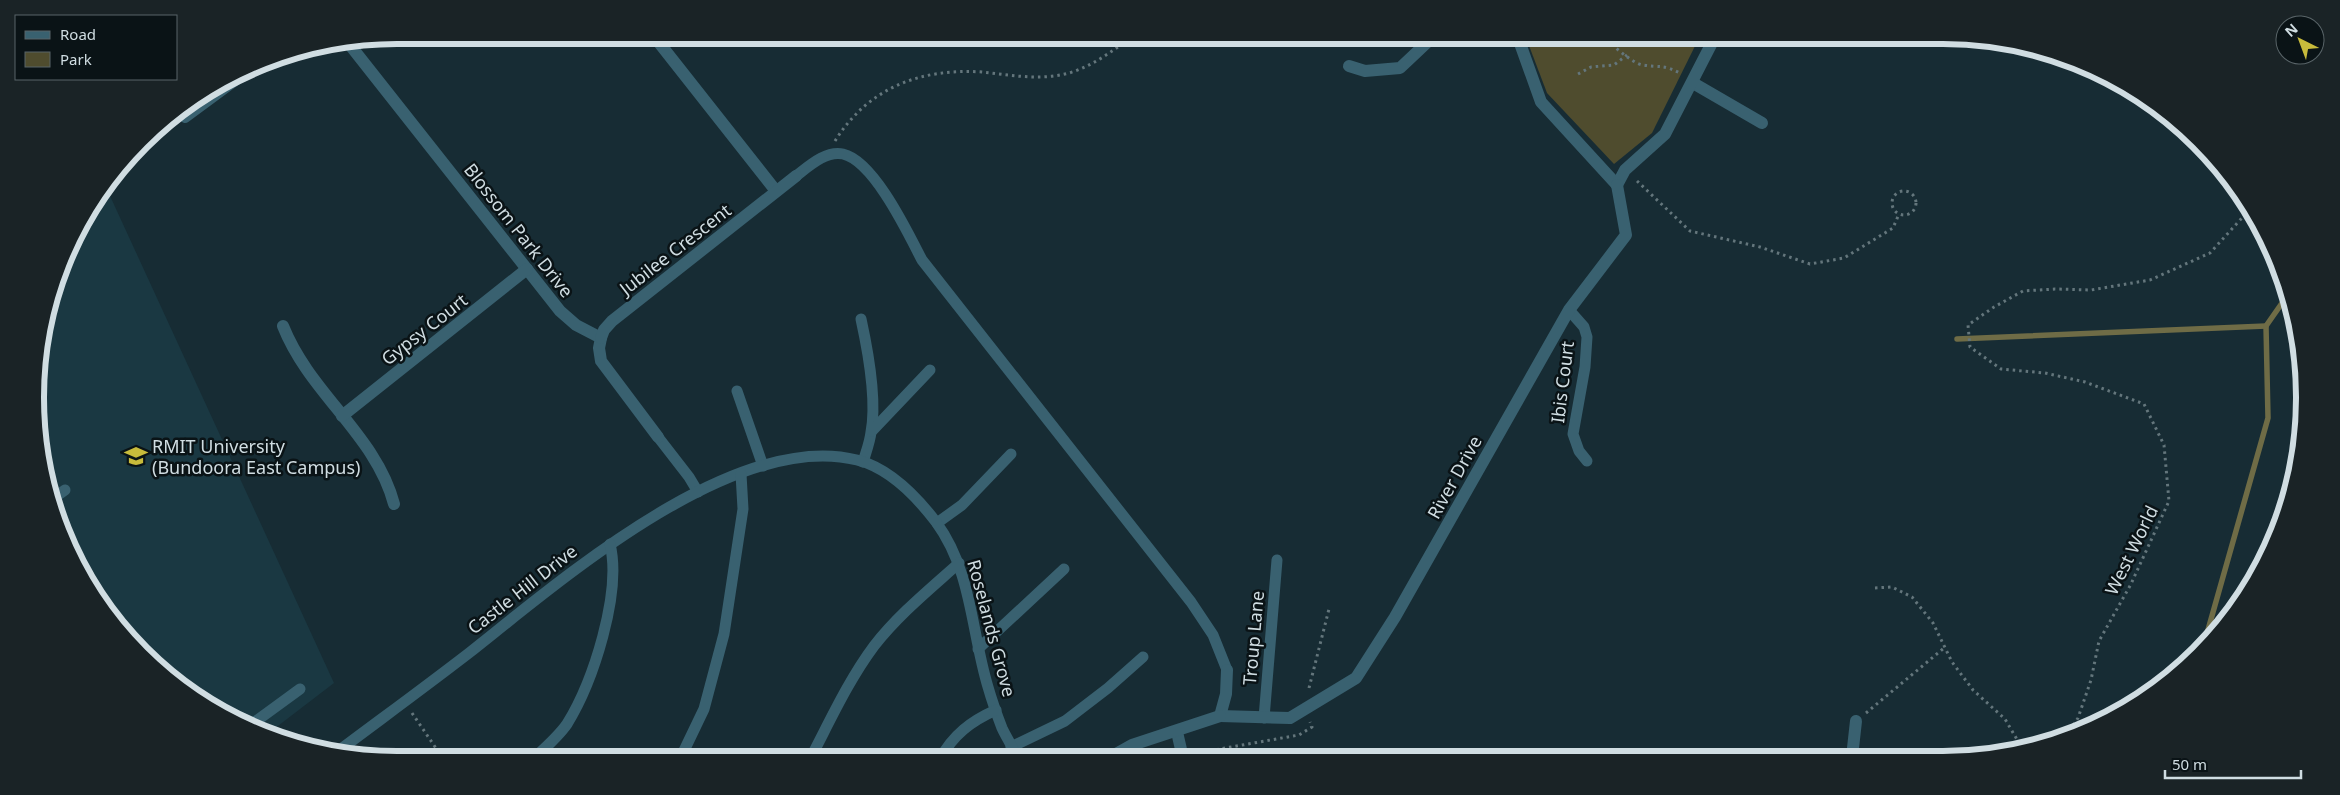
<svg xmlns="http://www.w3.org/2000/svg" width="2340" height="795" font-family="'Noto Sans',sans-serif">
	<rect width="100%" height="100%" fill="#172c34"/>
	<polygon fill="#1a3842" points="105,185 334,683 270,732 196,699 141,654 96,599 47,491 36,421 38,350 73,237"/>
	<polygon fill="#4f4c2e" points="1525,35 1681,35 1696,44 1652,133 1614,164 1547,93"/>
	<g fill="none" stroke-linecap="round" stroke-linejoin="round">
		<g stroke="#6f6c46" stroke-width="5.5">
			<polyline points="1957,339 2266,326"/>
			<polyline points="2204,644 2268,418 2266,326 2289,293"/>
		</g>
		<g stroke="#64767c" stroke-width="3" stroke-dasharray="2.5 4" stroke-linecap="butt">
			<path d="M1603,35C1609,43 1633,64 1643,65C1661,68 1662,64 1680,73"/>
			<polyline points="1578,74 1591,67 1614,65 1627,55"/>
			<path d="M835,141C868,88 920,68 982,72C1010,75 1040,81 1069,73C1093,66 1114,50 1134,35"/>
			<polyline points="1637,181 1690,231 1760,247 1810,264 1844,258 1893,228 1899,214"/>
			<circle cx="1904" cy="203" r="12"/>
			<polyline points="1875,588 1892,587 1912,597 1933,623 1952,662 1973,690 2005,719 2022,748"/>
			<polyline points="1309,688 1329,609"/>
			<polyline points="412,713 444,760"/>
			<polyline points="1866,713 1944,648"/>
			<polyline points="2066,736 2078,718 2091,680 2099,641 2131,584 2169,501 2164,445 2144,404 2085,382 2045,373 2001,369 1970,347 1968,325 1994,307 2023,291 2055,289 2091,290 2150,280 2210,253 2251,208"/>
			<polyline points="1197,753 1299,735 1312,727 1310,722"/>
		</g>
		<g stroke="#396170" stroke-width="11">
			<path d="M796,176C808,167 826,150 843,154C874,161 908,233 922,260L1191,602L1213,635L1227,670"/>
			<polyline points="1569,310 1584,327 1587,337 1585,367 1573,434 1579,451 1587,461"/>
			<path d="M861,319C868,351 877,400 871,432C870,442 866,452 863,462"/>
			<polyline points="737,391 763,466"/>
			<polyline points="872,431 930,370"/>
			<polyline points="658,437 689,477 698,492"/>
			<polyline points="51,500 65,490"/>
			<polyline points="937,523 962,505 1011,454"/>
			<polyline points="978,649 1064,569"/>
			<polyline points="1264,718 1277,560"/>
			<polyline points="252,724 300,689"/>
			<polyline points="1011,747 1065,721 1108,688 1143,657"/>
			<path d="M337,752C381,719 425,687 469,653C559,582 734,429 857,460C889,468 917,497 936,522C972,571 971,631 988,687C992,701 997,715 1002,728C1007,739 1014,748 1017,759"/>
			<polyline points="680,759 704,709 724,634 743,509 741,474"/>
			<path d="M810,759C830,721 848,681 874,646C898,615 930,589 959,563"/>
			<path d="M940,759C953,735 971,721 996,710"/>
			<path d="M532,760C544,749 558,737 567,724C593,682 622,593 610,544"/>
		</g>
		<g stroke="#396170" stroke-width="12">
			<polyline points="653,35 776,191"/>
			<polyline points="1517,35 1541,102 1617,185"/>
			<polyline points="346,40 560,311 576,325 601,338 599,348 601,361 658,437"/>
			<polyline points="1349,66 1365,71 1400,68 1435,35"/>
			<polyline points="1693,83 1762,123"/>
			<polyline points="185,117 258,63"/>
			<polyline points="1617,185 1625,170 1665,134 1716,35"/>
			<path d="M283,326C310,394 376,435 394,504"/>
			<polyline points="601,338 604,330 612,321 796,176"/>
			<polyline points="342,416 527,269"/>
			<polyline points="1227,670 1226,694 1220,716 1290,718 1356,678 1395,617 1569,310 1626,235 1617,185"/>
			<polyline points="1177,732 1183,758"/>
			<polyline points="1852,757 1856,721"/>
			<polyline points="1107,759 1132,745 1220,716"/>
		</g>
	</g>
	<defs>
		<symbol id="university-bare" viewBox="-9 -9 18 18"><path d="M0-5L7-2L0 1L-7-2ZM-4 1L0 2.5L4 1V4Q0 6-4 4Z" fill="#c8bb3b" stroke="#0a1316" stroke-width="2.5" paint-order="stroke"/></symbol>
	</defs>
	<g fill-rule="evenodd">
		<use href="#university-bare" x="120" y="440" width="32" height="32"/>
	</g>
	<g text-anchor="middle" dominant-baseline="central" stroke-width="5" stroke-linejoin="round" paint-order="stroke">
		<g font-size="18" fill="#d0dde2" stroke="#0a1316">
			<text transform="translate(519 230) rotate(52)">Blossom Park Drive</text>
			<text transform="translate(675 249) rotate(-38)">Jubilee Crescent</text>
			<text transform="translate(424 329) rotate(-38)">Gypsy Court</text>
			<text transform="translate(1562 382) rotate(-83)">Ibis Court</text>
			<text transform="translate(1454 477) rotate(-61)">River Drive</text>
			<text transform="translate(2131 550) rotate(-64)">West World</text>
			<text transform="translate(522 589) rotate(-38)">Castle Hill Drive</text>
			<text transform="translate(992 628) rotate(75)">Roselands Grove</text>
			<text transform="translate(1253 638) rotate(-85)">Troup Lane</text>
		</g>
		<g font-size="18" fill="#d0dde2" stroke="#0a1316" text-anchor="start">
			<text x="152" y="446">RMIT University<tspan x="152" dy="21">(Bundoora East Campus)</tspan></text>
		</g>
	</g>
	<path d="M0 0H2340V795H0ZM397 44H1943A353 353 0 0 1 2296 397V398A353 353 0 0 1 1943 751H397A353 353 0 0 1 44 398V397A353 353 0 0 1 397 44Z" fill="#1a2326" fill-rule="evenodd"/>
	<path fill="none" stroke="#d0dde2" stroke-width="6" d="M397 44H1943A353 353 0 0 1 2296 397V398A353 353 0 0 1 1943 751H397A353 353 0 0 1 44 398V397A353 353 0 0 1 397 44Z"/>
	<rect x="15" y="15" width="162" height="65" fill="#0a1316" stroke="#596468"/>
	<rect x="25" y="31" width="25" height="8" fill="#396170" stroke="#596468"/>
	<text x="60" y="40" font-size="15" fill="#d0dde2">Road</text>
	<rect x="25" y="52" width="25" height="15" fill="#4f4c2e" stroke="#596468"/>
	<text x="60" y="65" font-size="15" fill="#d0dde2">Park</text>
	<g transform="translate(2300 40) rotate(318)"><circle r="24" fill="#0a1316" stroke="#596468"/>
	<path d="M0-4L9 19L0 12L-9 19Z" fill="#c8bb3b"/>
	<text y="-8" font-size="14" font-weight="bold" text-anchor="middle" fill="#d0dde2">N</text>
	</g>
	<path d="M2165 770v8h136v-8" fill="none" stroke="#d0dde2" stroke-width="2.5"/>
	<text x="2172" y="770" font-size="15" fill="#d0dde2" stroke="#0a1316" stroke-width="4" paint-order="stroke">50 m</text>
</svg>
